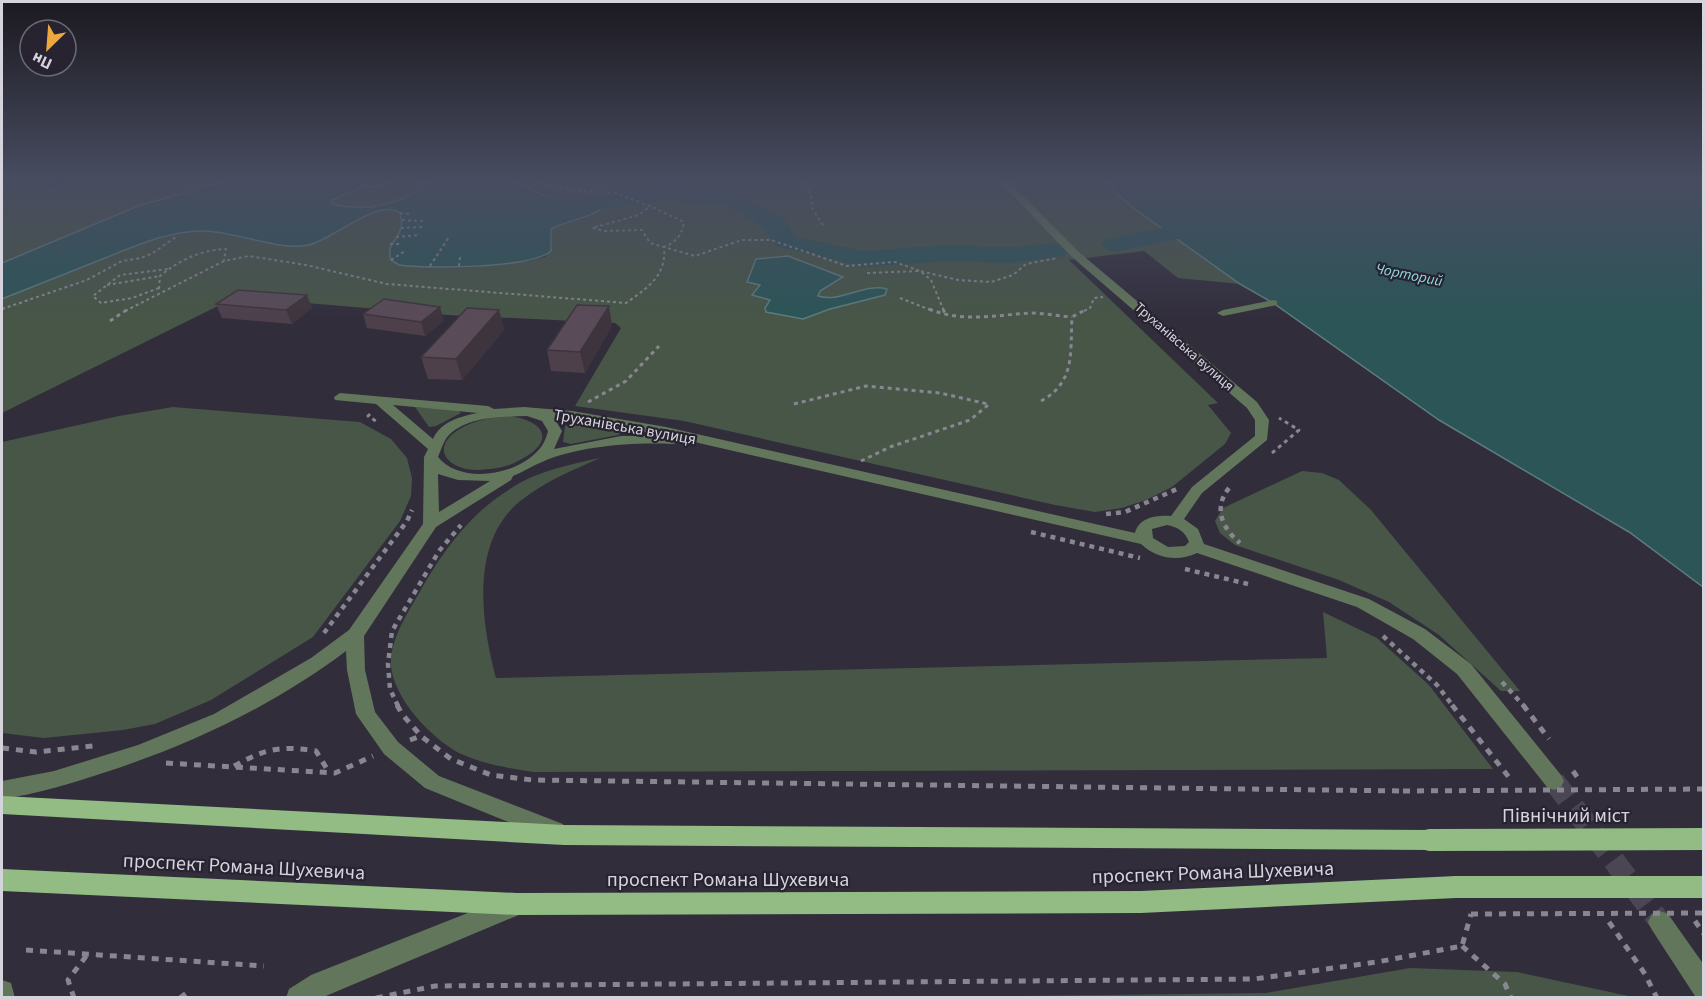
<svg xmlns="http://www.w3.org/2000/svg" width="1705" height="999" font-family="'Source Sans 3',sans-serif">
	<rect width="100%" height="100%" fill="#312d3b"/>
	<g fill="#475647">
		<polygon points="2,180 57,180 39,190 84,180 230,180 138,206 2,263"/>
		<path d="M380,180H431L428,183L420,184L423,186C397,206 363,212 332,204V199L345,196L351,190L364,185L386,180Z"/>
		<path d="M506,180H1106L1116,193L1132,206L1240,284L1178,278L1144,251L1069,260L1218,403L1208,405L1231,433L1225,444L1172,487L1146,500L1122,508L1095,512L1055,505L684,421L575,406L621,328L615,323L448,315L249,298L228,301L2,413V299C34,286 67,273 100,260C133,247 169,230 205,231C238,232 277,251 309,245C333,240 378,197 400,213L402,223L400,232L415,267L529,261L545,257L552,244L551,229L563,222L581,216L597,200L549,197Z"/>
		<polygon points="173,407 360,422 391,439 407,458 412,478 411,496 400,521 313,637 211,700 155,724 123,730 44,738 2,733 2,442 119,416"/>
		<polygon points="415,407 458,410 461,413 436,426 429,427"/>
		<path d="M510,416C548,422 555,443 518,461C506,468 492,469 478,470C451,471 428,450 458,430C474,420 491,417 510,416Z"/>
		<polygon points="573,424 618,428 622,432 618,435 571,444 563,442 565,426"/>
		<path d="M600,458C573,470 546,481 523,499C469,539 481,622 496,678L1327,658L1323,612L1377,638L1429,685L1493,769L533,772C508,768 482,764 459,753C431,738 393,698 391,665C390,637 410,610 423,586C446,547 471,513 510,489C537,471 568,465 600,458Z"/>
		<polygon points="1302,471 1322,473 1339,480 1371,510 1520,691 1501,691 1439,635 1389,602 1339,580 1235,545 1220,533 1215,521 1223,508"/>
		<polygon points="1410,968 1517,972 1633,997 927,997 1266,993"/>
	</g>
	<g fill="#2b5557" stroke="#5e7b7f" stroke-width="1.5">
		<path d="M230,180H387L385,184L369,187L364,185C353,190 344,196 332,200V204C363,212 397,206 423,187L419,183H428L431,180H506L549,197L597,200L606,204C597,217 567,220 551,229V251C533,268 427,269 399,265L391,260C386,244 397,242 401,228C403,223 400,218 400,213C379,197 332,240 309,245C278,251 238,232 205,231C169,230 133,247 100,260C67,273 34,286 2,299V263L138,206Z"/>
		<polygon points="1106,180 1703,180 1703,587 1629,532 1439,420 1273,303 1240,284 1132,207 1116,193"/>
		<path d="M788,256L843,277L820,291L818,296C841,303 863,283 887,289L885,295L830,309L803,319L766,312L765,308L770,300L752,295L760,285L747,282L756,259Z"/>
	</g>
	<g fill="none" stroke-linecap="round" stroke-linejoin="round">
		<g fill="#2b5557" fill-rule="evenodd">
			<polygon points="455,180 477,180 482,196 585,197 670,186 733,193 783,217 794,236 863,251 947,245 1011,247 1055,243 1064,246 1068,251 1064,256 1011,263 947,261 863,267 776,246 764,227 727,206 670,200 585,211 472,210 464,208"/>
			<polygon points="1182,224 1230,233 1234,238 1230,243 1221,246 1182,238 1115,252 1106,249 1102,244 1106,239"/>
		</g>
		<polyline stroke="#4a4653" stroke-width="22" stroke-dasharray="22 11" stroke-linecap="butt" points="1554,781 1660,922"/>
		<g stroke="#888691" stroke-width="2" stroke-dasharray="3 3" stroke-linecap="butt">
			<polyline points="525,180 569,190 616,193 650,206 639,215 592,228 604,231 642,230 650,243 695,256 742,240 771,240 847,266 895,262 920,271 931,280 944,311"/>
			<polyline points="802,180 811,195 812,208 824,227"/>
			<polyline points="803,182 819,180"/>
			<polyline points="400,213 411,214"/>
			<polyline points="402,220 425,221"/>
			<polyline points="401,228 424,227"/>
			<polyline points="396,237 419,235"/>
			<polyline points="390,244 401,244"/>
			<polyline points="391,260 405,251"/>
			<polyline points="430,266 449,237"/>
			<polyline points="459,266 460,257"/>
			<polyline points="867,273 920,271 958,280 991,282 1013,275 1026,264 1057,258"/>
			<polyline points="107,285 160,276"/>
			<polyline points="159,288 132,298 101,303 93,296 120,275 168,269"/>
			<path d="M159,289L160,276C180,260 200,250 226,249L224,261"/>
			<polyline points="900,298 933,311"/>
			<polyline points="2,309 87,280 122,261 141,258 153,253 177,236"/>
			<path d="M125,311L224,261L249,256L306,265L387,284L626,303C647,288 667,276 664,247C676,242 682,235 684,222L650,206"/>
			<polyline points="1084,311 1090,308 1094,298 1103,297"/>
		</g>
		<g stroke="#888691" stroke-width="3" stroke-dasharray="4 4" stroke-linecap="butt">
			<path d="M929,309C963,323 996,315 1030,313C1044,313 1058,316 1072,317"/>
			<polyline points="943,309 946,316"/>
			<polyline points="110,321 128,309"/>
			<path d="M1041,401C1076,382 1070,352 1072,317L1087,309"/>
			<polyline points="588,402 626,381 659,346"/>
			<polyline points="794,404 866,386 940,393 988,404"/>
			<polyline points="370,414 368,416 379,423"/>
			<polyline points="1272,453 1299,430 1279,418"/>
			<polyline points="861,461 890,447 970,420 988,405"/>
		</g>
		<g stroke="#888691" stroke-width="4.5" stroke-dasharray="5 5" stroke-linecap="butt">
			<path d="M1229,488C1213,508 1222,528 1240,543"/>
			<polyline points="1106,514 1125,512 1177,489"/>
			<polyline points="1031,532 1140,558"/>
			<polyline points="1185,569 1248,584"/>
			<polyline points="324,633 407,521 412,510"/>
			<polyline points="1383,636 1437,685 1453,706"/>
			<polyline points="1502,682 1524,706"/>
			<polyline points="398,706 390,689 388,664 392,631 439,551 461,525"/>
		</g>
		<g stroke="#888691" stroke-width="5" stroke-dasharray="7 7" stroke-linecap="butt">
			<polyline points="397,705 402,714 421,736"/>
			<polyline points="1452,705 1512,781"/>
			<polyline points="1523,705 1549,739"/>
			<polyline points="410,740 421,736 451,759 491,775 532,780 1403,791"/>
			<polyline points="2,748 36,752 93,746"/>
			<polyline points="166,763 335,773 373,756"/>
			<path d="M234,766C265,749 281,745 316,751L327,769"/>
			<polyline points="1573,771 1580,781"/>
			<polyline points="1695,921 1704,934"/>
			<polyline points="1609,922 1645,974 1657,998"/>
			<polyline points="1462,946 1505,984 1511,998"/>
			<polyline points="26,950 264,966"/>
			<polyline points="74,998 68,980 87,955"/>
			<polyline points="180,998 188,992"/>
			<polyline points="376,998 435,986 1254,979 1377,962 1462,946 1471,914"/>
		</g>
		<g fill="#62765b" fill-rule="evenodd">
			<path d="M998,180H1007L1080,253L1257,402L1269,420L1267,440L1202,493L1184,519L1198,529L1204,544L1369,599L1425,629L1471,664L1561,775L1564,781L1561,787L1554,790L1547,787L1457,674L1413,639L1357,607L1197,553C1178,562 1157,559 1141,544L677,438V443L672,444C634,442 577,446 542,462C532,466 523,472 513,476L511,480L436,527L364,636L365,670L375,712L398,742L439,776L563,824L566,831L563,838L555,841L425,788L384,754L356,714L347,670L346,651C273,706 190,745 103,773C70,784 36,794 2,799V781L54,771L138,745L214,714L311,658L349,630L423,524L424,457L428,449L376,404L335,400L334,397L340,393L488,406L494,409L524,407L572,411L666,427L1135,533C1139,517 1157,515 1171,516L1192,487L1255,436V420L1247,408L1072,257ZM393,405L478,413C461,416 440,422 433,439ZM527,416L542,421L548,431C547,435 545,441 543,444C524,475 461,486 438,457C441,450 444,440 449,435C469,416 501,417 527,416ZM554,418L669,436H621L554,449L562,431ZM438,474L458,480L490,481L439,512ZM1167,525C1177,527 1185,531 1189,542L1185,546L1168,547L1153,538L1152,529Z"/>
			<polygon points="1273,300 1277,301 1277,305 1223,316 1217,313 1223,310"/>
			<polygon points="513,895 521,898 525,906 521,914 321,998 286,998 289,989 311,975"/>
			<polygon points="1660,911 1668,914 1704,965 1704,998 1695,996 1652,930 1648,922 1652,914"/>
			<polygon points="2,980 11,983 15,998 2,998"/>
		</g>
		<g fill="#92bc83" fill-rule="evenodd">
			<polygon points="2,796 564,825 1430,830 1438,833 1441,840 1438,847 1430,850 564,845 2,814"/>
			<polygon points="2,869 517,893 1141,891 1456,876 1464,879 1467,887 1464,895 1456,898 1141,913 517,915 2,891"/>
		</g>
		<g stroke="#888691" stroke-width="5" stroke-dasharray="7 7" stroke-linecap="butt">
			<polyline points="1403,791 1704,789"/>
			<polyline points="1471,914 1704,913"/>
		</g>
		<g stroke="#92bc83" stroke-width="22">
			<polyline points="1430,840 1704,839"/>
			<polyline points="1456,887 1704,887"/>
		</g>
	</g>
	<g fill="#4d404b">
		<polygon points="216,304 312,308 292,324 222,318"/>
		<polygon points="499,310 504,330 462,380 428,379 421,357"/>
		<polygon points="363,314 444,321 425,336 367,328"/>
		<polygon points="612,326 585,373 551,371 547,350"/>
	</g>
	<g fill="#3e343d">
		<polygon points="307,295 312,308 292,324 286,310"/>
		<polygon points="609,306 612,326 585,373 580,352"/>
		<polygon points="440,307 444,321 425,336 421,322"/>
		<polygon points="499,310 504,330 462,380 456,359"/>
	</g>
	<g fill="#594b57" stroke="#3e343d" stroke-width="1.5">
		<polygon points="238,290 307,295 286,310 216,304"/>
		<polygon points="384,299 440,307 421,322 363,314"/>
		<polygon points="577,305 609,306 580,352 547,350"/>
		<polygon points="467,308 499,310 456,359 421,357"/>
	</g>
	<linearGradient id="sky" x2="0" y2="1"><stop stop-color="#1b1920"/><stop offset="0.56" stop-color="#484c60"/><stop offset="1" stop-color="#484c60" stop-opacity="0"/></linearGradient>
	<rect width="1705" height="320" fill="url(#sky)"/>
	<g text-anchor="middle" dominant-baseline="central" stroke-width="4.5" stroke-linejoin="round" paint-order="stroke">
		<g font-size="14" fill="#d5d3dc" stroke="#272331">
			<text transform="translate(1184 347) rotate(41)">Труханівська вулиця</text>
		</g>
		<g font-size="15" font-style="italic" fill="#8cdade" stroke="#272331">
			<text transform="translate(1409 275) rotate(11)">Чорторий</text>
		</g>
		<g font-size="16" fill="#d5d3dc" stroke="#272331">
			<text transform="translate(625 427) rotate(10)">Труханівська вулиця</text>
		</g>
		<g font-size="20" fill="#d5d3dc" stroke="#272331">
			<text x="1566" y="816">Північний міст</text>
			<text transform="translate(244 867) rotate(3)">проспект Романа Шухевича</text>
			<text transform="translate(1213 873) rotate(-2)">проспект Романа Шухевича</text>
			<text x="728" y="880">проспект Романа Шухевича</text>
		</g>
	</g>
	<rect width="1705" height="999" fill="none" stroke="#d5d3dc" stroke-width="6"/>
	<g transform="translate(48 48) rotate(205)"><circle r="28" fill="#272331" stroke="#6d6975" stroke-width="1.5"/>
	<path d="M0-4.5L10 22L0 15L-10 22Z" fill="#eea73d"/>
	<text y="-9" font-size="16" font-weight="bold" text-anchor="middle" fill="#d5d3dc">Пн</text>
	</g>
</svg>
